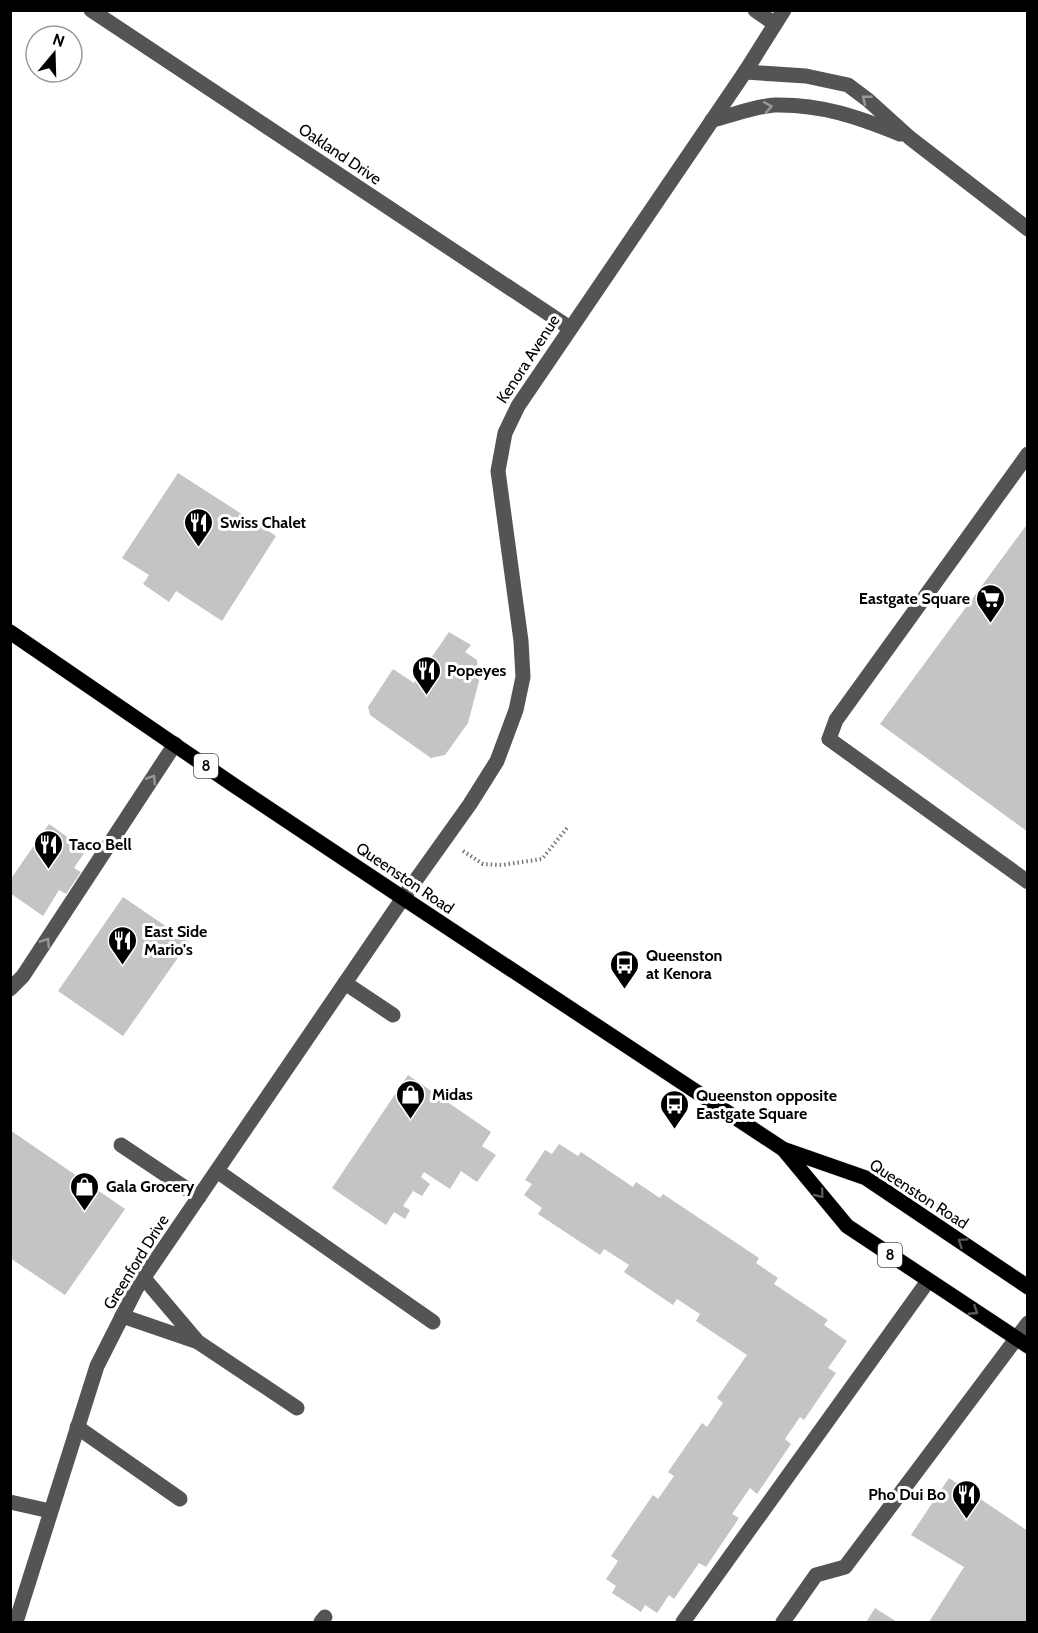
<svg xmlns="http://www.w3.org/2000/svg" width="1038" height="1633" font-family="Cabin,sans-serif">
	<rect width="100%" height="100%" fill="#fff"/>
	<g fill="#c4c4c4">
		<polygon points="178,473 276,536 222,621 176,591 169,602 143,584 149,575 122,558"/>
		<polygon points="1028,523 1028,832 880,724"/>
		<polygon points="449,632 471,645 465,652 477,660 479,681 468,723 445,755 431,758 370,715 368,707 393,669 414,683"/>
		<polygon points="49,824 86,850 74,868 81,872 66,894 59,890 43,916 10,893 10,880"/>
		<polygon points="123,897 189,942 123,1036 58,991"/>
		<polygon points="408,1075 491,1132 482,1146 496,1155 477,1182 461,1171 450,1189 424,1172 421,1177 430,1184 422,1196 413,1191 403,1206 410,1210 405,1219 394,1212 386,1225 332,1188"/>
		<polygon points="10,1130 125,1209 65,1295 10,1258"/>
		<polygon points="559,1144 578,1156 581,1152 633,1187 636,1182 660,1198 663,1194 759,1258 756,1263 778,1278 774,1284 828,1320 824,1325 847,1341 828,1368 836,1373 804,1420 800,1417 785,1439 791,1444 757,1494 750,1488 732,1514 739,1518 706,1567 699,1563 674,1599 669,1595 657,1613 645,1605 641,1612 612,1593 616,1586 606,1579 618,1561 611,1556 653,1495 658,1499 674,1476 668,1472 702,1423 707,1427 723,1403 717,1398 747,1355 696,1321 700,1314 677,1299 673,1305 624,1272 629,1265 604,1249 600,1255 538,1214 542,1208 524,1195 532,1184 525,1180 545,1150 552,1154"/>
		<polygon points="949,1478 1028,1531 1028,1622 929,1622 964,1567 911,1535"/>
		<polygon points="875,1608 897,1622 866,1622"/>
	</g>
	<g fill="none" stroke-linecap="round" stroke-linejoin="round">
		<defs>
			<g id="major">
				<polyline points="10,632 232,784 403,898 783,1149 866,1178 1028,1287"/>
				<polyline points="784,1150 847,1226 1028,1346"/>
			</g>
		</defs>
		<use href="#major" stroke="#dbdbdb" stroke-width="16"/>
		<polyline stroke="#767676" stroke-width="4" stroke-dasharray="1.5 3" stroke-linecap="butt" points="463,851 483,864 502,865 542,859 567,828"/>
		<g stroke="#545454" stroke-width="15">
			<polyline points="91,10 570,328"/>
			<polyline points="755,10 775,24"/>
			<polyline points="745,72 806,76 848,85 868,100 910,138 1028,229"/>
			<path d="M712,120C730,116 756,106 775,105C821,104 858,117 900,134"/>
			<polyline points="1028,454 836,720 829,739 1028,882"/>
			<polyline points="345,983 393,1015"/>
			<polyline points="10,989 23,976 175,744"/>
			<polyline points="121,1145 199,1197"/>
			<polyline points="217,1171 433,1322"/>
			<polyline points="122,1316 198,1342 143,1277"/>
			<polyline points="198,1342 297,1408"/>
			<polyline points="77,1427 180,1499"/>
			<polyline points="10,1502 50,1511"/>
			<polyline points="16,1622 97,1366 136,1289 403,898 470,804 497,761 516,710 523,677 521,641 498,471 505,433 518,406 745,72 784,10"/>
			<polyline points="321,1622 325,1617"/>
			<polyline points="683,1622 928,1281"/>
			<polyline points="783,1622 816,1575 845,1567 1028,1323"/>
		</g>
		<use href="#major" stroke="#000" stroke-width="15"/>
	</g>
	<defs><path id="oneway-chevron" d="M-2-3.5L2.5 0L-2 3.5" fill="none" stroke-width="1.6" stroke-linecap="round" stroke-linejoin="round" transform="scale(1.5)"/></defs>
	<g stroke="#989898">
		<use href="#oneway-chevron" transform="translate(866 99) rotate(-141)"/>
		<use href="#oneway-chevron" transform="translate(768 107) rotate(-9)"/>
		<use href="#oneway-chevron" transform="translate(152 779) rotate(-57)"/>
		<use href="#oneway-chevron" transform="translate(46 942) rotate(-57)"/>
	</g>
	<g stroke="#595959">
		<use href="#oneway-chevron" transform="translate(820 1194) rotate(51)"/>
		<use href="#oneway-chevron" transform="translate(962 1242) rotate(-146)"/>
		<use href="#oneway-chevron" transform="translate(974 1311) rotate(33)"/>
	</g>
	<defs>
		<symbol id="restaurant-pin" viewBox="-11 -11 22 30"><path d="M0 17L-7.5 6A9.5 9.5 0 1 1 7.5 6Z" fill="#000" stroke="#fff"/><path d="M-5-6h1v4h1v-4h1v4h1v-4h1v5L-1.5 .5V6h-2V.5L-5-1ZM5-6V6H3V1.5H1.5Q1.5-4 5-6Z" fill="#fff"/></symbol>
		<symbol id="supermarket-pin" viewBox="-11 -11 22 30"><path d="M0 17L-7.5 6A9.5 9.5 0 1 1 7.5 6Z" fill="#000" stroke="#fff"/><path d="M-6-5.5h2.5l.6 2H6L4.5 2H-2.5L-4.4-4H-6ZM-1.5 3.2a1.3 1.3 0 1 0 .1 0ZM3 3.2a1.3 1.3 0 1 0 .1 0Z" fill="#fff"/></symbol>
		<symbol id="bus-pin" viewBox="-11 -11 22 30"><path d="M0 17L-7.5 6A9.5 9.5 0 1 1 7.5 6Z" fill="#000" stroke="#fff"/><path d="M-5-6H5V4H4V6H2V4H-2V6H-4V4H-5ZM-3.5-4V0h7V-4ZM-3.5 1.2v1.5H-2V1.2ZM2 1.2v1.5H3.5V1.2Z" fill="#fff"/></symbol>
		<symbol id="shop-pin" viewBox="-11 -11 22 30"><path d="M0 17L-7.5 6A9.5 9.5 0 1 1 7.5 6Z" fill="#000" stroke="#fff"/><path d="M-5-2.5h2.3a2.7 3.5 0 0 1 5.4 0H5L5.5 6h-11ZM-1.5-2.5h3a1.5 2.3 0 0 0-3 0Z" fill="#fff"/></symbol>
	</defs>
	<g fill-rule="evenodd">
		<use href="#restaurant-pin" x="182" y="506" width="33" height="45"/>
		<use href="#supermarket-pin" x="974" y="582" width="33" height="45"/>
		<use href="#restaurant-pin" x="410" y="654" width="33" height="45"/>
		<use href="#restaurant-pin" x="32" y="828" width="33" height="45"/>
		<use href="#restaurant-pin" x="106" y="924" width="33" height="45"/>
		<use href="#bus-pin" x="608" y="948" width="33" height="45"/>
		<use href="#shop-pin" x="394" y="1078" width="33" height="45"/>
		<use href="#bus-pin" x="658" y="1088" width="33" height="45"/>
		<use href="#shop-pin" x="68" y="1170" width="33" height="45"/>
		<use href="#restaurant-pin" x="950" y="1478" width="33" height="45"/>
	</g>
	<g text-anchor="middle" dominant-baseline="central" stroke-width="6" stroke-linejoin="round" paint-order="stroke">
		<g fill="#fff" stroke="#4c4c4c" stroke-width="1.5">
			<rect x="194" y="754" width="24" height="24" rx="4.5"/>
			<rect x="878" y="1243" width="24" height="24" rx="4.5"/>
		</g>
		<g font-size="15" font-weight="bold" fill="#000">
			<text x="206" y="766">8</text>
			<text x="890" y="1255">8</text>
		</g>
		<g font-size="16" fill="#000" stroke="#fff">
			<text transform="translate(340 154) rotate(34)">Oakland Drive</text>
			<text transform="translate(528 359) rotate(-57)">Kenora Avenue</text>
			<text transform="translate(405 878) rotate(34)">Queenston Road</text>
			<text transform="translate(919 1194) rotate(33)">Queenston Road</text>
			<text transform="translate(136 1262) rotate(-58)">Greenford Drive</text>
		</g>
		<g font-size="16" font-weight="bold" fill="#000" stroke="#fff" text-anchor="start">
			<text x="220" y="522">Swiss Chalet</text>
			<text x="970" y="598" text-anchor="end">Eastgate Square</text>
			<text x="447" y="670">Popeyes</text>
			<text x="69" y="844">Taco Bell</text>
			<text x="144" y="931">East Side<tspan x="144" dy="18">Mario's</tspan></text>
			<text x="646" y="955">Queenston<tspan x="646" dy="18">at Kenora</tspan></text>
			<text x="432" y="1094">Midas</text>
			<text x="696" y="1095">Queenston opposite<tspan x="696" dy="18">Eastgate Square</tspan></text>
			<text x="106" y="1186">Gala Grocery</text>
			<text x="946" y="1494" text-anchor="end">Pho Dui Bo</text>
		</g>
	</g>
	<rect width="1038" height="1633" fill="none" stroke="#000000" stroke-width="24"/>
	<g transform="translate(54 54) rotate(19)"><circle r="28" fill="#ffffff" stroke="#999999" stroke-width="1.5"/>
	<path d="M0-4.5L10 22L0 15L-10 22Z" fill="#000000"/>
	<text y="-9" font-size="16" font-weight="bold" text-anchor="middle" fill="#000000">N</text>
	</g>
</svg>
